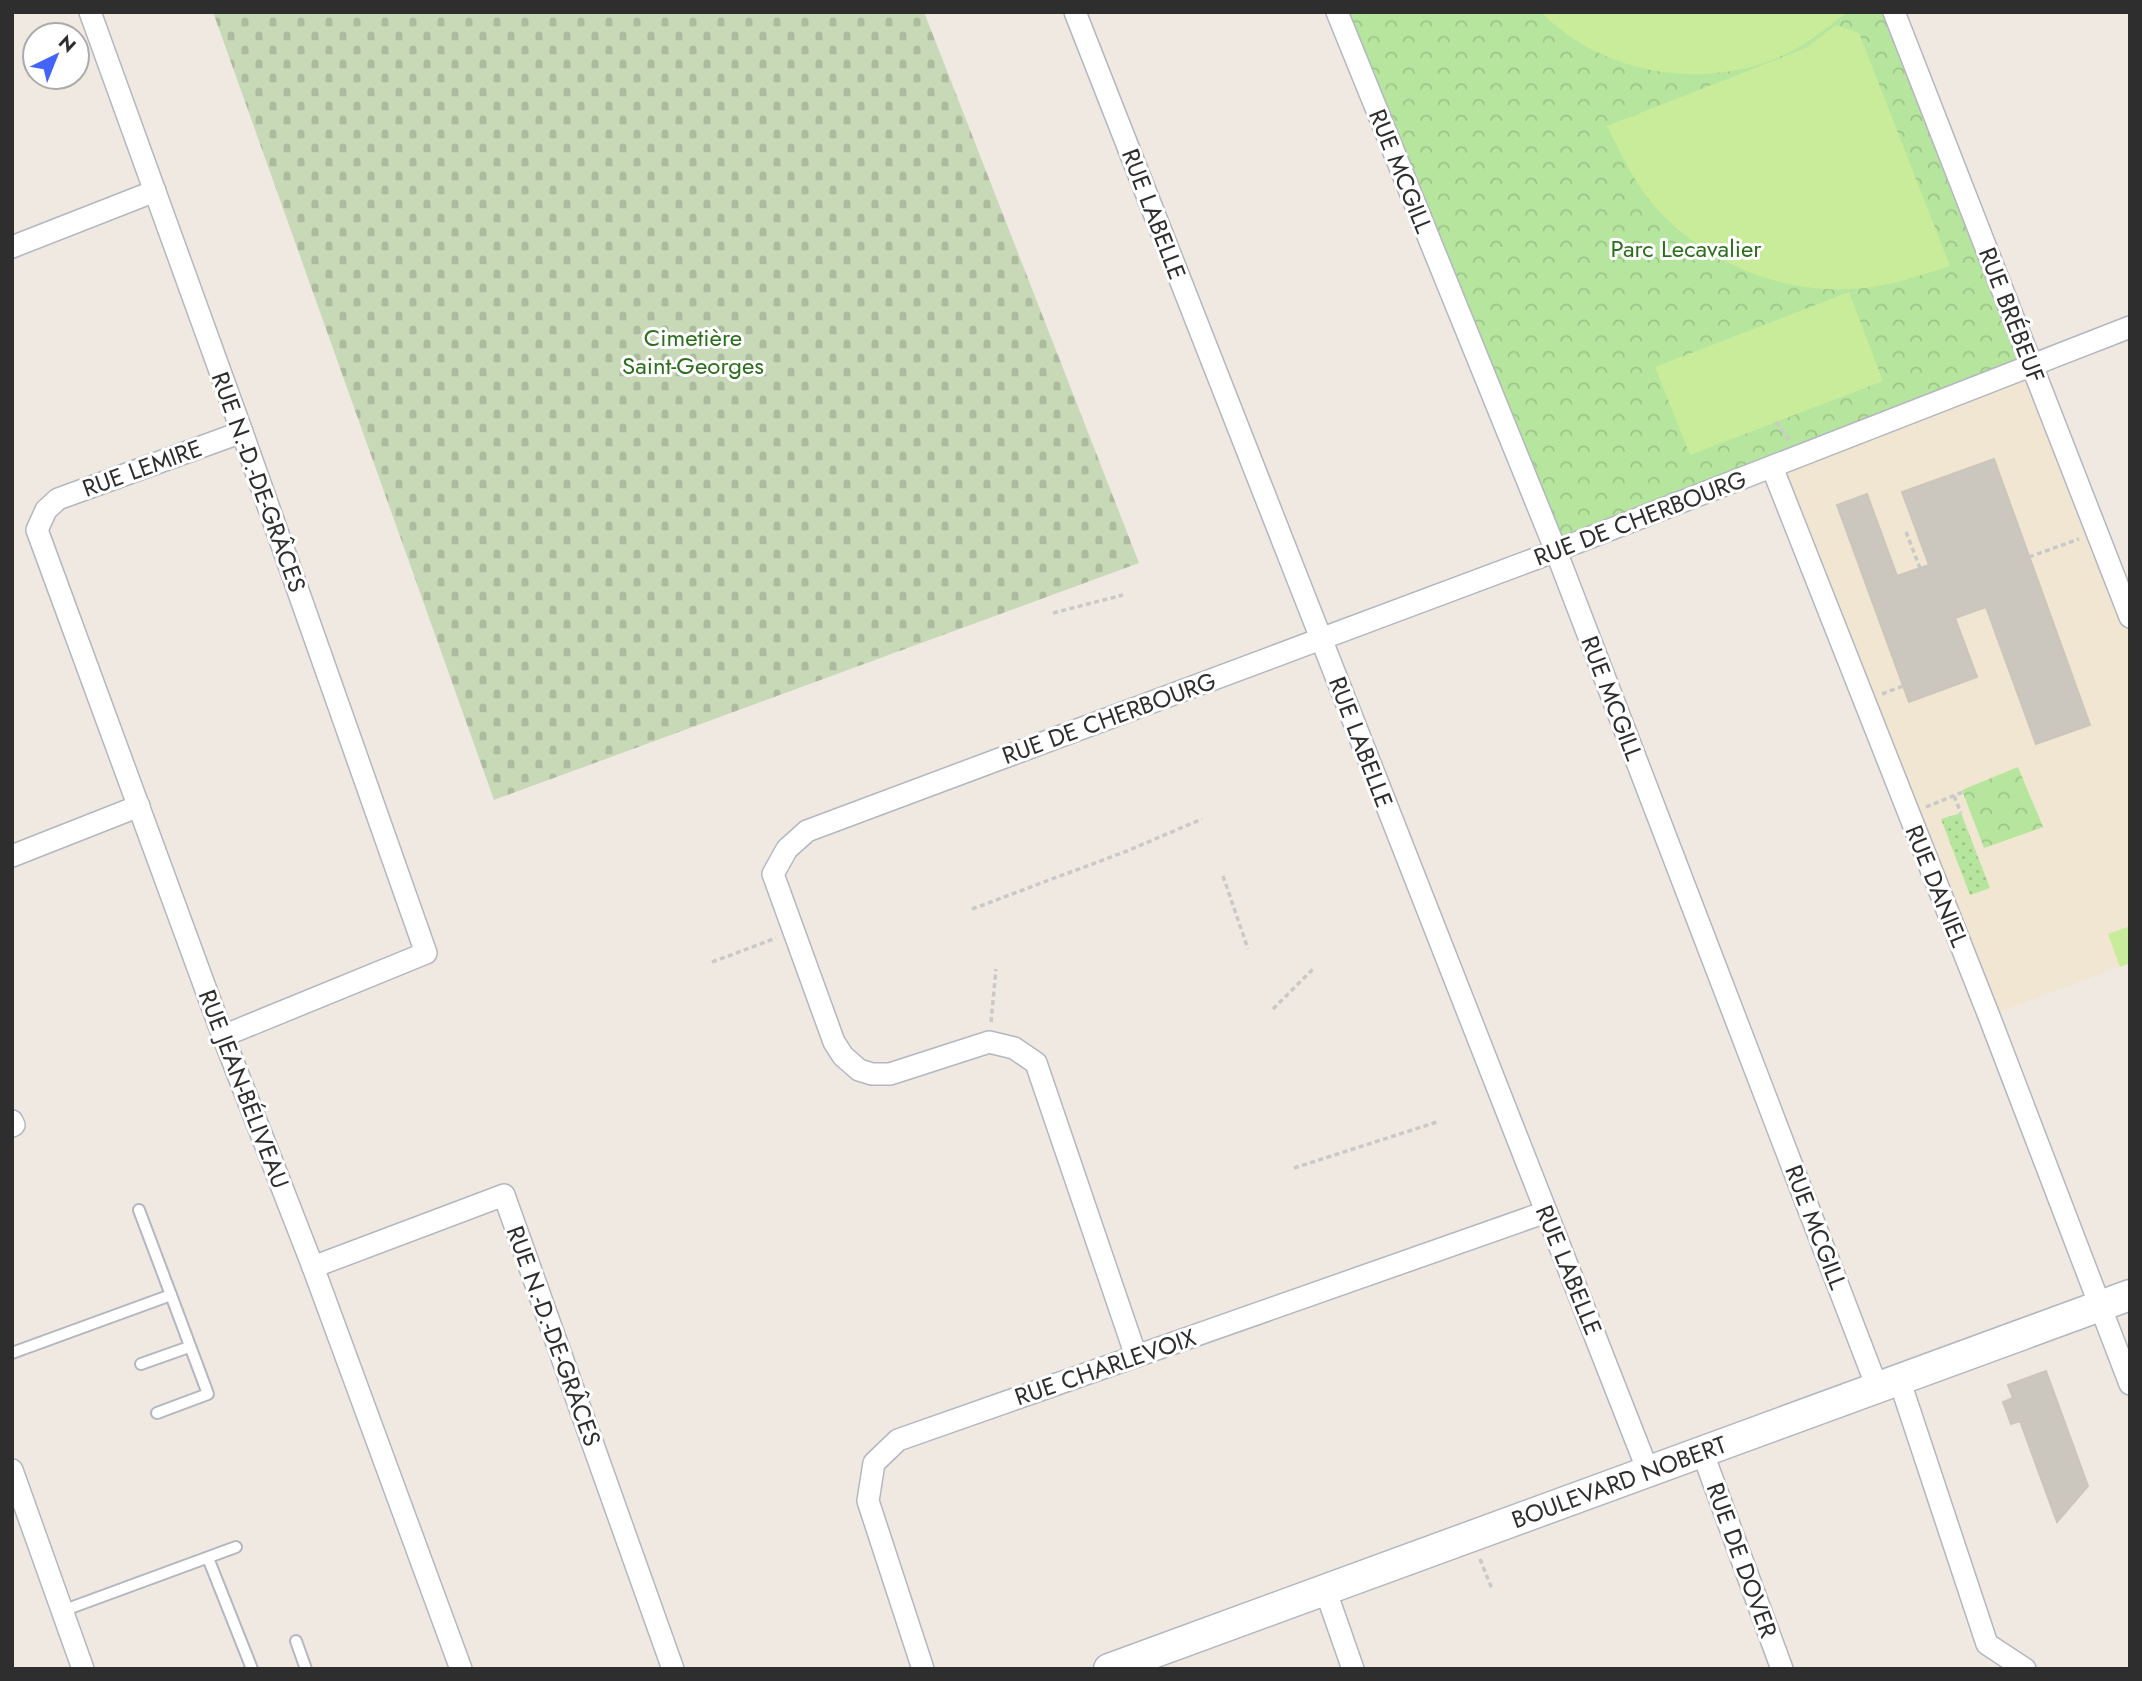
<svg xmlns="http://www.w3.org/2000/svg" width="2142" height="1681" font-family="Jost,sans-serif">
	<defs>
		<pattern id="forest-crowns" width="20" height="18" patternUnits="userSpaceOnUse" patternTransform="scale(1.75)"><rect width="20" height="18" fill="#b6e59e"/><path d="M2 6a3 3 0 1 1 6 0M12 15a3 3 0 1 1 6 0" fill="none" stroke="#9dc588"/></pattern>
		<pattern id="cemetery-stones" width="16" height="16" patternUnits="userSpaceOnUse" patternTransform="scale(1.75)"><rect width="16" height="16" fill="#c8d9b8"/><path d="M2 7V4a2 2 0 0 1 4 0v3zM10 15v-3a2 2 0 0 1 4 0v3z" fill="#acbb9e"/></pattern>
		<pattern id="garden-dots" width="8" height="8" patternUnits="userSpaceOnUse" patternTransform="scale(1.75)"><rect width="8" height="8" fill="#b6e59e"/><path d="M2 2h.1M6 6h.1" fill="none" stroke="#9dc588" stroke-width="1.8" stroke-linecap="round"/></pattern>
	</defs>
	<rect width="100%" height="100%" fill="#efe9e1"/>
	<polygon fill="#f0e6d1" points="2032,365 2130,617 2130,963 1989,1016 1772,467"/>
	<g fill="url(#forest-crowns)">
		<polygon points="1337,12 1894,12 2032,365 1556,551"/>
		<polygon points="2018,767 2043,827 1984,848 1962,790"/>
	</g>
	<polygon fill="url(#cemetery-stones)" points="213,12 924,12 1139,563 494,800"/>
	<polygon fill="url(#garden-dots)" points="1961,813 1990,888 1970,895 1941,819"/>
	<g fill="#c9ec9a">
		<path d="M1540,12H1845V14C1827,27 1809,43 1788,53C1726,83 1648,81 1587,47C1570,38 1555,25 1540,12Z"/>
		<path d="M1836,25L1859,33L1950,266C1927,273 1903,282 1878,286C1796,300 1712,269 1656,208C1635,184 1621,154 1607,126L1806,48Z"/>
		<polygon points="1849,292 1883,381 1690,455 1655,367"/>
		<polygon points="2130,926 2130,963 2120,967 2108,934"/>
	</g>
	<g fill="#cbc7bf" stroke="#cbc5ba" stroke-width="2">
		<polygon points="1994,459 2090,725 2036,744 1986,607 1955,618 1977,677 1909,702 1837,505 1867,494 1897,576 1929,565 1902,492"/>
		<polygon points="2046,1371 2088,1486 2057,1522 2020,1421 2011,1424 2003,1402 2013,1398 2008,1385"/>
	</g>
	<g fill="none" stroke-linecap="round" stroke-linejoin="round">
		<defs>
			<g id="lane">
				<polyline points="139,1210 171,1295"/>
				<polyline points="12,1353 171,1295 208,1394 157,1413"/>
				<polyline points="141,1364 189,1347"/>
				<polyline points="208,1558 252,1669"/>
				<polyline points="62,1611 236,1547"/>
				<polyline points="296,1641 306,1669"/>
			</g>
			<g id="street">
				<polyline points="90,12 242,432 426,953 223,1036"/>
				<polyline points="1075,12 1648,1471"/>
				<polyline points="1337,12 1556,551 1877,1387"/>
				<polyline points="1894,12 2130,617"/>
				<polyline points="12,247 155,191"/>
				<polyline points="242,432 58,499 46,510 37,530 223,1036 313,1267 461,1669"/>
				<polyline points="1772,467 1989,1016 2130,1384"/>
				<polyline points="12,856 139,806"/>
				<polyline points="12,1121 14,1125 12,1126"/>
				<polyline points="313,1267 504,1195 673,1669"/>
				<polyline points="1136,1356 1036,1063 1014,1048 989,1042 890,1074 872,1074 859,1070 843,1056 834,1042 773,874 787,849 807,831 1532,560 2130,327"/>
				<polyline points="1899,1379 1987,1644 2025,1669"/>
				<polyline points="1702,1451 1782,1669"/>
				<polyline points="12,1470 83,1669"/>
				<polyline points="1325,1589 1353,1669"/>
				<polyline points="923,1669 868,1501 874,1463 898,1440 1546,1212"/>
			</g>
			<polyline id="secondary" points="1109,1669 2130,1295"/>
		</defs>
		<use href="#lane" stroke="#b4b7c1" stroke-width="14"/>
		<use href="#street" stroke="#b4b7c1" stroke-width="24"/>
		<use href="#secondary" stroke="#b4b7c1" stroke-width="33"/>
		<g stroke="#c9c9c9" stroke-width="3.5" stroke-dasharray="5 3.5" stroke-linecap="butt">
			<polyline points="1776,422 1789,440"/>
			<polyline points="1906,532 1920,568"/>
			<polyline points="2029,557 2079,539"/>
			<polyline points="1053,613 1123,595"/>
			<polyline points="1882,694 1903,686"/>
			<polyline points="1954,796 1961,813"/>
			<polyline points="1926,807 1963,792"/>
			<polyline points="1223,876 1248,949"/>
			<polyline points="972,909 1127,851 1202,819"/>
			<polyline points="712,962 776,938"/>
			<polyline points="1273,1009 1314,968"/>
			<polyline points="991,1022 996,969"/>
			<polyline points="1294,1168 1437,1122"/>
			<polyline points="1480,1559 1492,1589"/>
		</g>
		<use href="#lane" stroke="#fff" stroke-width="10"/>
		<use href="#street" stroke="#fff" stroke-width="21"/>
		<use href="#secondary" stroke="#fff" stroke-width="30"/>
	</g>
	<g text-anchor="middle" dominant-baseline="central" stroke-width="6" stroke-linejoin="round" paint-order="stroke">
		<g font-size="24" fill="#2e2e2e" stroke="#fff">
			<text transform="translate(1401 171) rotate(68)">RUE MCGILL</text>
			<text transform="translate(1154 214) rotate(69)">RUE LABELLE</text>
			<text transform="translate(2012 315) rotate(69)">RUE BRÉBEUF</text>
			<text transform="translate(142 468) rotate(-20)">RUE LEMIRE</text>
			<text transform="translate(259 482) rotate(70)">RUE N.-D.-DE-GRÂCES</text>
			<text transform="translate(1640 518) rotate(-21)">RUE DE CHERBOURG</text>
			<text transform="translate(1612 698) rotate(69)">RUE MCGILL</text>
			<text transform="translate(1109 718) rotate(-20)">RUE DE CHERBOURG</text>
			<text transform="translate(1361 742) rotate(69)">RUE LABELLE</text>
			<text transform="translate(1937 886) rotate(68)">RUE DANIEL</text>
			<text transform="translate(244 1089) rotate(69)">RUE JEAN-BÉLIVEAU</text>
			<text transform="translate(1816 1227) rotate(69)">RUE MCGILL</text>
			<text transform="translate(1569 1270) rotate(68)">RUE LABELLE</text>
			<text transform="translate(554 1336) rotate(70)">RUE N.-D.-DE-GRÂCES</text>
			<text transform="translate(1105 1367) rotate(-19)">RUE CHARLEVOIX</text>
			<text transform="translate(1619 1482) rotate(-20)">BOULEVARD NOBERT</text>
			<text transform="translate(1742 1560) rotate(70)">RUE DE DOVER</text>
		</g>
		<g font-size="24" fill="#2c6e1b" stroke="#fff">
			<text x="1686" y="248">Parc Lecavalier</text>
			<text x="693" y="337">Cimetière<tspan x="693" dy="28">Saint-Georges</tspan></text>
		</g>
	</g>
	<rect width="2142" height="1681" fill="none" stroke="#2e2e2e" stroke-width="28"/>
	<g transform="translate(56 56) rotate(43)"><circle r="33" fill="#ffffff" stroke="#ababab" stroke-width="2"/>
	<path d="M0-5L12 26L0 18L-12 26Z" fill="#4264fb"/>
	<text y="-10" font-size="19" font-weight="bold" text-anchor="middle" fill="#2e2e2e">N</text>
	</g>
</svg>
